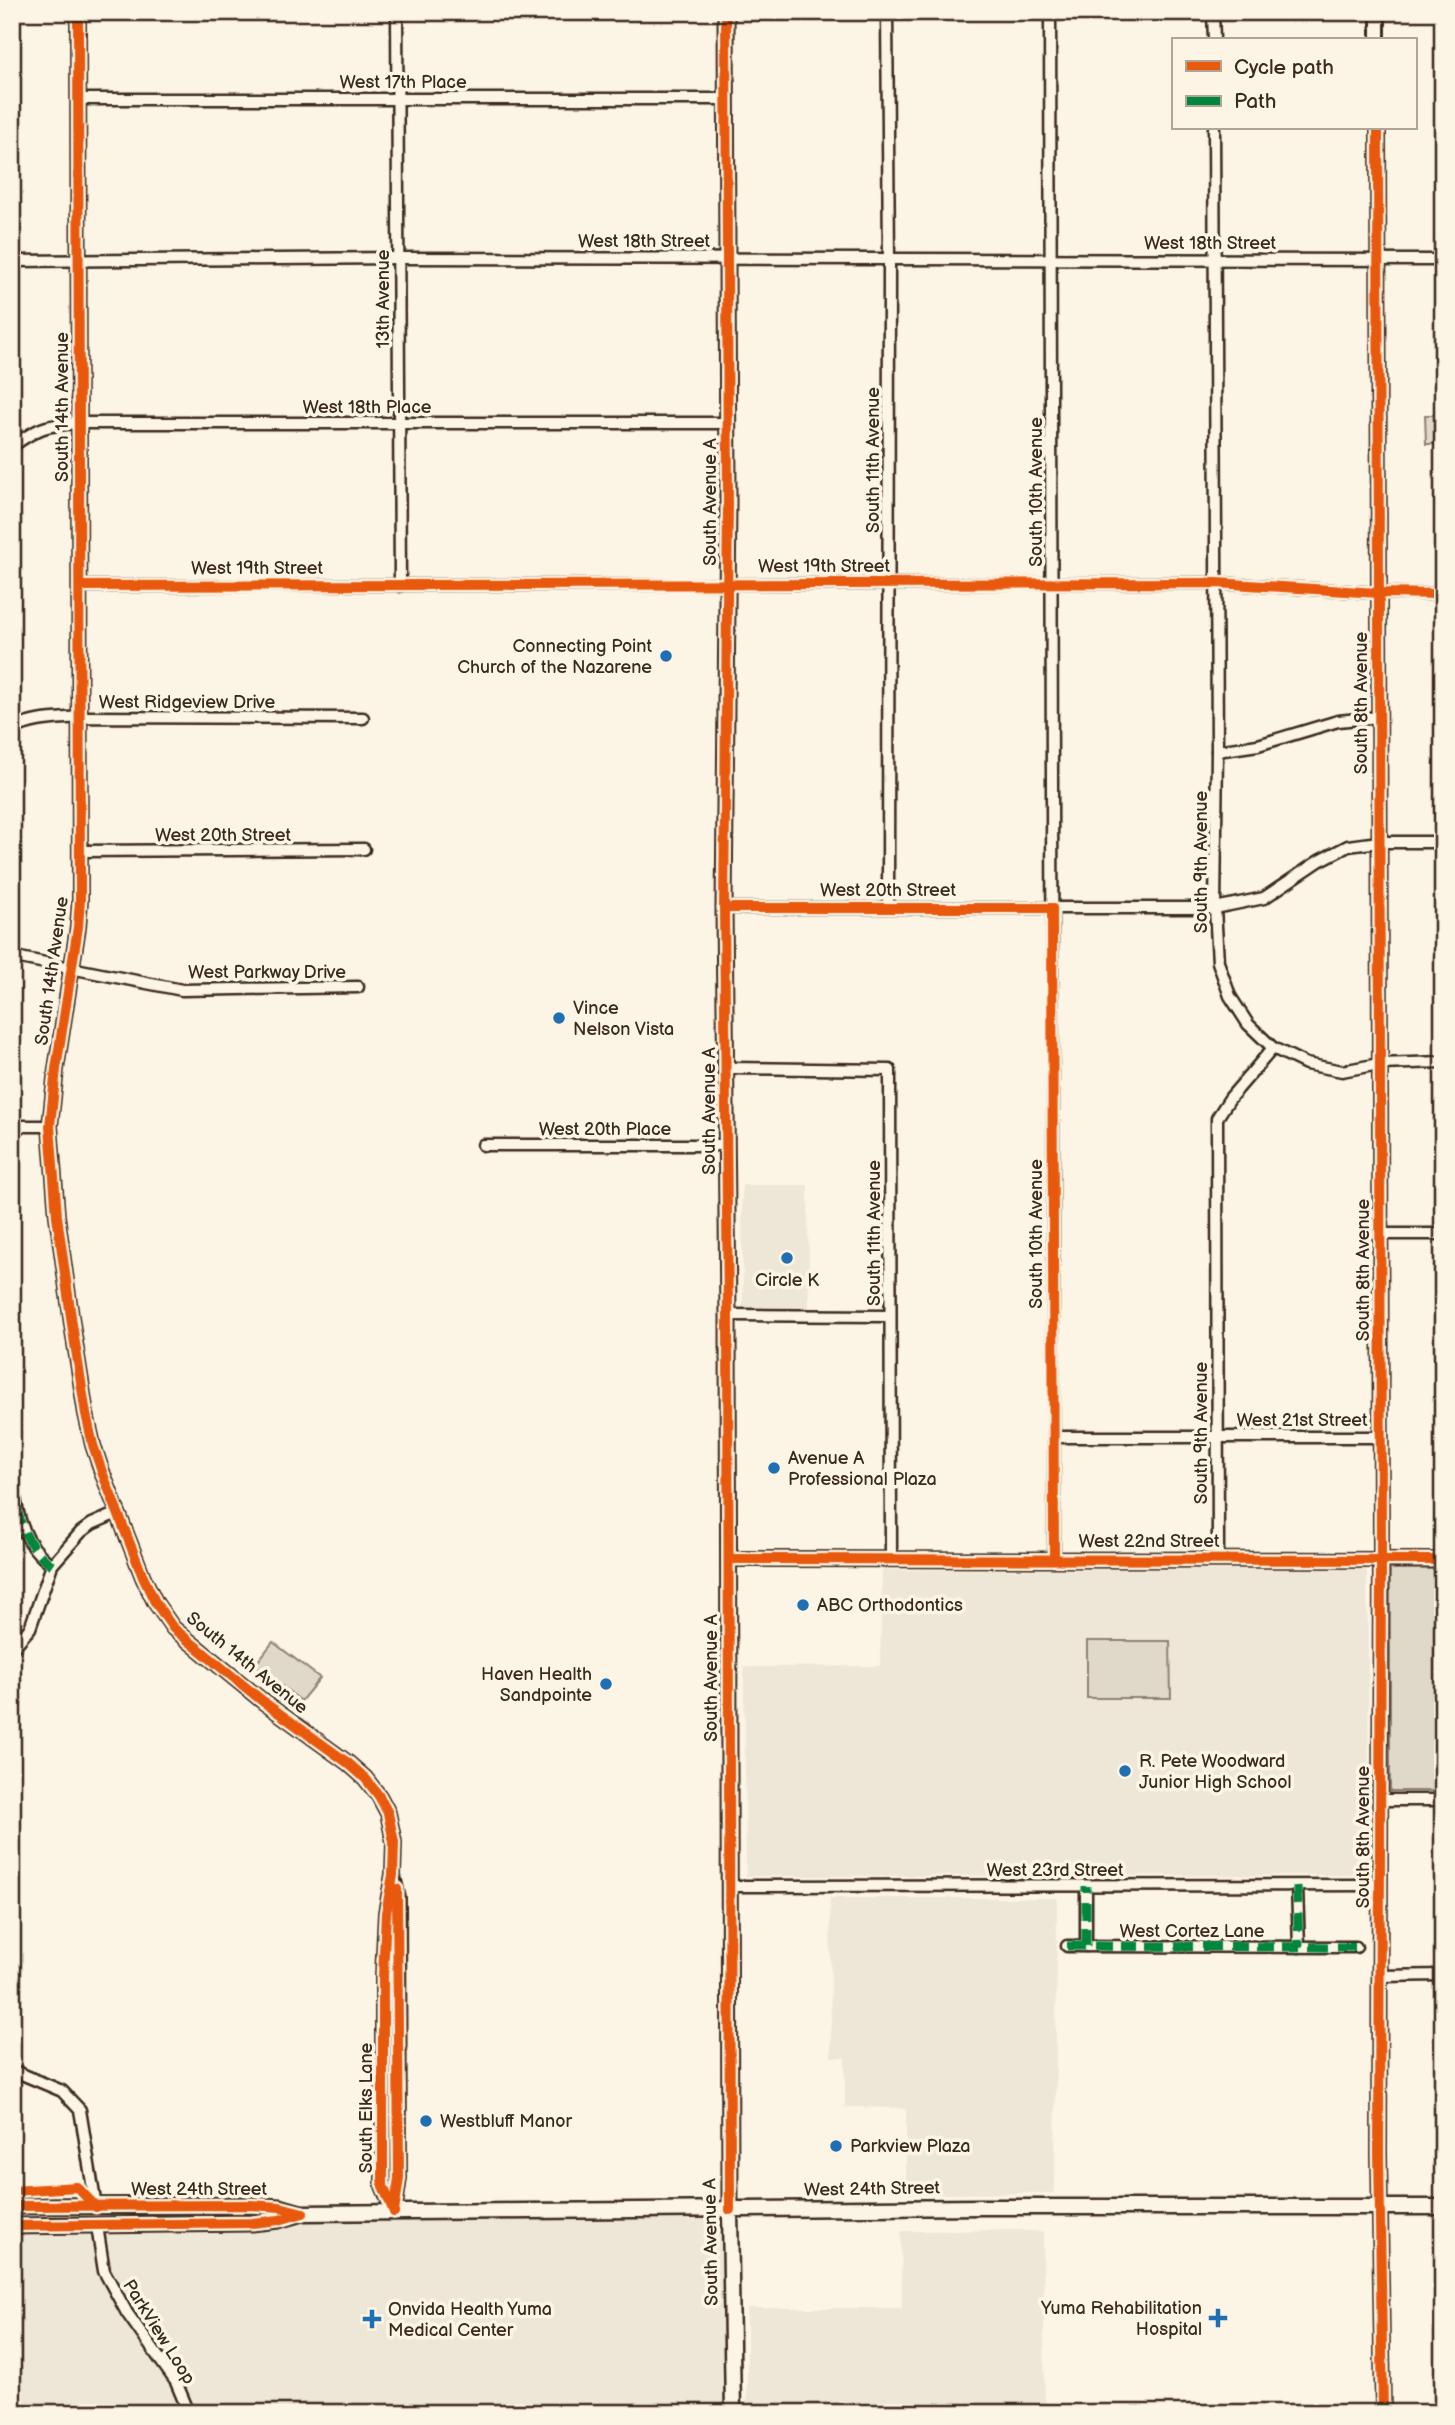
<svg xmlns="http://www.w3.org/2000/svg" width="1455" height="2425" font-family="'Balsamiq Sans',sans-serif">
	<rect width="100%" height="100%" fill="#fcf5e5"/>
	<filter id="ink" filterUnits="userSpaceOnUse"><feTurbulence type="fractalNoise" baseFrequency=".0143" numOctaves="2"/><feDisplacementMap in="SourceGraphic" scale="14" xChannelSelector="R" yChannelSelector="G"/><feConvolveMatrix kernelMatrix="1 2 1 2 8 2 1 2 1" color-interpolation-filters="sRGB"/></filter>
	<g filter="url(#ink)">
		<g fill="#eee6d6">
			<polygon points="742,1185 808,1185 809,1316 743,1316"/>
			<polygon points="1367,1569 1370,1875 746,1876 744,1667 880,1666 882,1570"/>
			<polygon points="830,1898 1057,1898 1055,2193 906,2194 906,2108 845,2107 845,2058 831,2057"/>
			<polygon points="730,2210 733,2413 12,2413 12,2225"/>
			<polygon points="1020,2230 1043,2232 1045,2413 747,2413 747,2308 902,2308 901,2231"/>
		</g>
		<g fill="#e0d8c8" stroke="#8e8173" stroke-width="2">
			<polygon points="1425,415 1443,415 1443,438 1436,444 1426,444"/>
			<rect x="1390" y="1569" width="53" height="222"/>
			<polygon points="1087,1641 1170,1641 1171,1698 1087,1698"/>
			<polygon points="273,1642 320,1678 301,1701 255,1665"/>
		</g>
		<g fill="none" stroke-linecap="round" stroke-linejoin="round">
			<defs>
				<g id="minor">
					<polyline points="397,12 400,586"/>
					<polyline points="887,12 889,260 888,907"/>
					<polyline points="1050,12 1054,1559"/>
					<polyline points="1213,12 1214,40"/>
					<polyline points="78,99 727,99"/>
					<polyline points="1214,128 1217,751 1215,908 1218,962 1230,996 1248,1024 1273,1048 1306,1064 1342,1071 1379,1064 1443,1062"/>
					<polyline points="12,261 399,258 1443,260"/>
					<path d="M12,446C40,427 45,425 79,423H728"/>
					<polyline points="80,586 1216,583 1378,593 1443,594"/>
					<path d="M12,730C33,718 57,719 80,717L363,718"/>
					<polyline points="1217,751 1258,745 1338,721 1379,717"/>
					<polyline points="81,851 364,849"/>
					<polyline points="724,908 1215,908 1264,898 1319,861 1348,846 1379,842 1443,842"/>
					<polyline points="12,953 20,958 182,990 358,987"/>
					<polyline points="727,1068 890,1070 891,1558"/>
					<polyline points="12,1126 50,1126"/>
					<polyline points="483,1145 727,1145"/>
					<polyline points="1380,1234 1443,1234"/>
					<polyline points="728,1315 890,1316"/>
					<polyline points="1055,1437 1380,1437"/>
					<path d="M12,1480C17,1514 22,1544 52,1565"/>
					<polyline points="1218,1558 1217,1118 1230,1098 1273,1048"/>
					<polyline points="12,1649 30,1628 52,1565 81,1532 92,1524 117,1513"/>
					<polyline points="1381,1800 1443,1800"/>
					<polyline points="729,1886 1380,1885"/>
					<polyline points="1297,1886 1299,1947"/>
					<polyline points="1067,1946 1356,1947"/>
					<polyline points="1086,1946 1086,1886"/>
					<polyline points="1380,1976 1443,1975"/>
					<polyline points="12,2070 62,2091 80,2110 96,2207"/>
					<polyline points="97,2226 104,2271 127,2313 176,2382 189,2413"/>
				</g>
				<g id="tertiary">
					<polyline points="78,12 80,900 78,927 56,1069 50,1126 57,1216 72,1324 86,1414 93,1445 102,1472 143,1577 155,1602 173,1628 265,1703 348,1763 365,1778 379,1796 388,1813 394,1842 393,1875 386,1913 383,1976 383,2186 394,2212"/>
					<polyline points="1378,12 1378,40"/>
					<polyline points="1378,128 1381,1560 1379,2153 1383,2413"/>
					<polyline points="729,1559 1443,1560"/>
					<polyline points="393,1876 398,1898 399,2178 394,2212"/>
				</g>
				<g id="secondary">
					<polyline points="726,12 728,502 724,908 728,1315 730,2210 733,2413"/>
					<polyline points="12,2206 251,2205 280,2207 301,2213"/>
					<polyline points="12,2226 252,2223 279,2220 303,2213 982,2207 1443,2207"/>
				</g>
			</defs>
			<use href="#minor" stroke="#3b2a1e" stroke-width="15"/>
			<use href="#tertiary" stroke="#3b2a1e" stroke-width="18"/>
			<use href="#secondary" stroke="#3b2a1e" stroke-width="19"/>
			<use href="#minor" stroke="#fcf5e5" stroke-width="10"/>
			<use href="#tertiary" stroke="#fcf5e5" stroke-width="12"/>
			<use href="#secondary" stroke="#fcf5e5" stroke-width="14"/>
			<g stroke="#00873e" stroke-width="9" stroke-dasharray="18 9" stroke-linecap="butt">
				<path d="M12,1480C17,1514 22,1544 52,1565"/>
				<polyline points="1297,1886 1299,1947"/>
				<polyline points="1067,1946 1356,1947"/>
				<polyline points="1086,1946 1086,1886"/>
			</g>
			<defs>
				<g id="cycleway">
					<polyline points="78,12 80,900 78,927 56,1069 50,1126 57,1216 72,1324 86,1414 93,1445 102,1472 143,1577 155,1602 173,1628 265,1703 348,1763 365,1778 379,1796 388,1813 394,1842 393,1875 386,1913 383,1976 383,2186 394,2212"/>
					<polyline points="726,12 728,502 724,908 728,1315 730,2210"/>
					<polyline points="1378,128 1381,1560 1379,2153 1383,2413"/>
					<polyline points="80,586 1216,583 1378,593 1443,594"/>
					<polyline points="724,908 1052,908 1054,1559"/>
					<polyline points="729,1559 1443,1560"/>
					<polyline points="12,2191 77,2187 96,2207"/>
					<polyline points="12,2206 251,2205 280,2207 303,2213"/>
					<polyline points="394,2212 399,2178 397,1889"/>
					<polyline points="12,2226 252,2223 279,2220 303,2213"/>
				</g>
			</defs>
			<use href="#cycleway" stroke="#fcf5e5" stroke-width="15"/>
			<use href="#cycleway" stroke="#e8590c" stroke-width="10"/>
		</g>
	</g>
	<g fill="#1f6fb2" stroke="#fcf5e5" stroke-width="2.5">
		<circle cx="666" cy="656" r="7"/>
		<circle cx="559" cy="1018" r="7"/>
		<circle cx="787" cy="1258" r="7"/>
		<circle cx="774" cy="1468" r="7"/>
		<circle cx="803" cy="1605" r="7"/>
		<circle cx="606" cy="1684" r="7"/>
		<circle cx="1125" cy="1771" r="7"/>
		<circle cx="426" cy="2121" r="7"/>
		<circle cx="836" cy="2146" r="7"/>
		<path d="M1214.5 2307.5h7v7h7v7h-7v7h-7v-7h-7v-7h7z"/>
		<path d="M368.5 2308.5h7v7h7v7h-7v7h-7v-7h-7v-7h7z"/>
	</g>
	<g text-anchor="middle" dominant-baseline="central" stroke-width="7" stroke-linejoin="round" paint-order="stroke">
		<g font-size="18" fill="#3b2a1e" stroke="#fcf5e5">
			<text x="403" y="82">West 17th Place</text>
			<text x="644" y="241">West 18th Street</text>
			<text x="1210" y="243">West 18th Street</text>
			<text transform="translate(383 299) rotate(-90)">13th Avenue</text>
			<text transform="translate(62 407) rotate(-90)">South 14th Avenue</text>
			<text x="367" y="407">West 18th Place</text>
			<text transform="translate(873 460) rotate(-90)">South 11th Avenue</text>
			<text transform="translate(1036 492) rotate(-90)">South 10th Avenue</text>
			<text transform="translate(710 502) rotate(-90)">South Avenue A</text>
			<text x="824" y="566">West 19th Street</text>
			<text x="257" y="568">West 19th Street</text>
			<text x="187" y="702">West Ridgeview Drive</text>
			<text transform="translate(1361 703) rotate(-90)">South 8th Avenue</text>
			<text x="223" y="835">West 20th Street</text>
			<text transform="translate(1201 862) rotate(-90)">South 9th Avenue</text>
			<text x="888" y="890">West 20th Street</text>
			<text transform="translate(52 971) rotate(-82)">South 14th Avenue</text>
			<text x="267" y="972">West Parkway Drive</text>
			<text transform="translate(709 1111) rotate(-90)">South Avenue A</text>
			<text x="605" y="1129">West 20th Place</text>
			<text transform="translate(874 1233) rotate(-90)">South 11th Avenue</text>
			<text transform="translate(1036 1234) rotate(-90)">South 10th Avenue</text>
			<text transform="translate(1363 1270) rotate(-90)">South 8th Avenue</text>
			<text x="1302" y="1420">West 21st Street</text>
			<text transform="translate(1201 1433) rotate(-90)">South 9th Avenue</text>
			<text x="1149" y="1541">West 22nd Street</text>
			<text transform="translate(247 1663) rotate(39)">South 14th Avenue</text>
			<text transform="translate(711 1678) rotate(-90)">South Avenue A</text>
			<text transform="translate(1363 1837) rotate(-90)">South 8th Avenue</text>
			<text x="1055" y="1870">West 23rd Street</text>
			<text x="1192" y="1931">West Cortez Lane</text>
			<text transform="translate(366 2108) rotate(-90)">South Elks Lane</text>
			<text x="199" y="2189">West 24th Street</text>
			<text transform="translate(872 2189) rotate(-1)">West 24th Street</text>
			<text transform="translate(711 2242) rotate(-91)">South Avenue A</text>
			<text transform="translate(159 2332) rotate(58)">ParkView Loop</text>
		</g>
		<g font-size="18" fill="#3b2a1e" stroke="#fcf5e5" text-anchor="start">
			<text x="652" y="646" text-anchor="end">Connecting Point<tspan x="652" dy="21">Church of the Nazarene</tspan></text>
			<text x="573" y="1008">Vince<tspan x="573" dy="21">Nelson Vista</tspan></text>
			<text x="787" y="1280" text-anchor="middle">Circle K</text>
			<text x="788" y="1458">Avenue A<tspan x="788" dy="21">Professional Plaza</tspan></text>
			<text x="817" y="1605">ABC Orthodontics</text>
			<text x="592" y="1674" text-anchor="end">Haven Health<tspan x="592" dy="21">Sandpointe</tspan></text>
			<text x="1139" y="1761">R. Pete Woodward<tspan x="1139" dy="21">Junior High School</tspan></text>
			<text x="440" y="2121">Westbluff Manor</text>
			<text x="850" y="2146">Parkview Plaza</text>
			<text x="1202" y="2308" text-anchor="end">Yuma Rehabilitation<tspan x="1202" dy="21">Hospital</tspan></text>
			<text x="388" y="2309">Onvida Health Yuma<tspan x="388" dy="21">Medical Center</tspan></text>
		</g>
	</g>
	<rect width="1455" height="2425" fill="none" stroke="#fcf5e5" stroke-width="42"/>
	<rect x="21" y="21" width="1413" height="2383" fill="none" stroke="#3b2a1e" stroke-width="2.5" filter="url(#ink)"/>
	<rect x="1172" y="38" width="245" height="91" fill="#fcf5e5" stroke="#afa495" stroke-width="2"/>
	<rect x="1186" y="61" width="35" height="10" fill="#e8590c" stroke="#afa495" stroke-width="2"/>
	<text x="1234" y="74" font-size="21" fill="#3b2a1e">Cycle path</text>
	<rect x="1186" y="96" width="35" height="10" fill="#00873e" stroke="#afa495" stroke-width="2"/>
	<text x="1234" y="108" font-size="21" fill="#3b2a1e">Path</text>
</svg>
